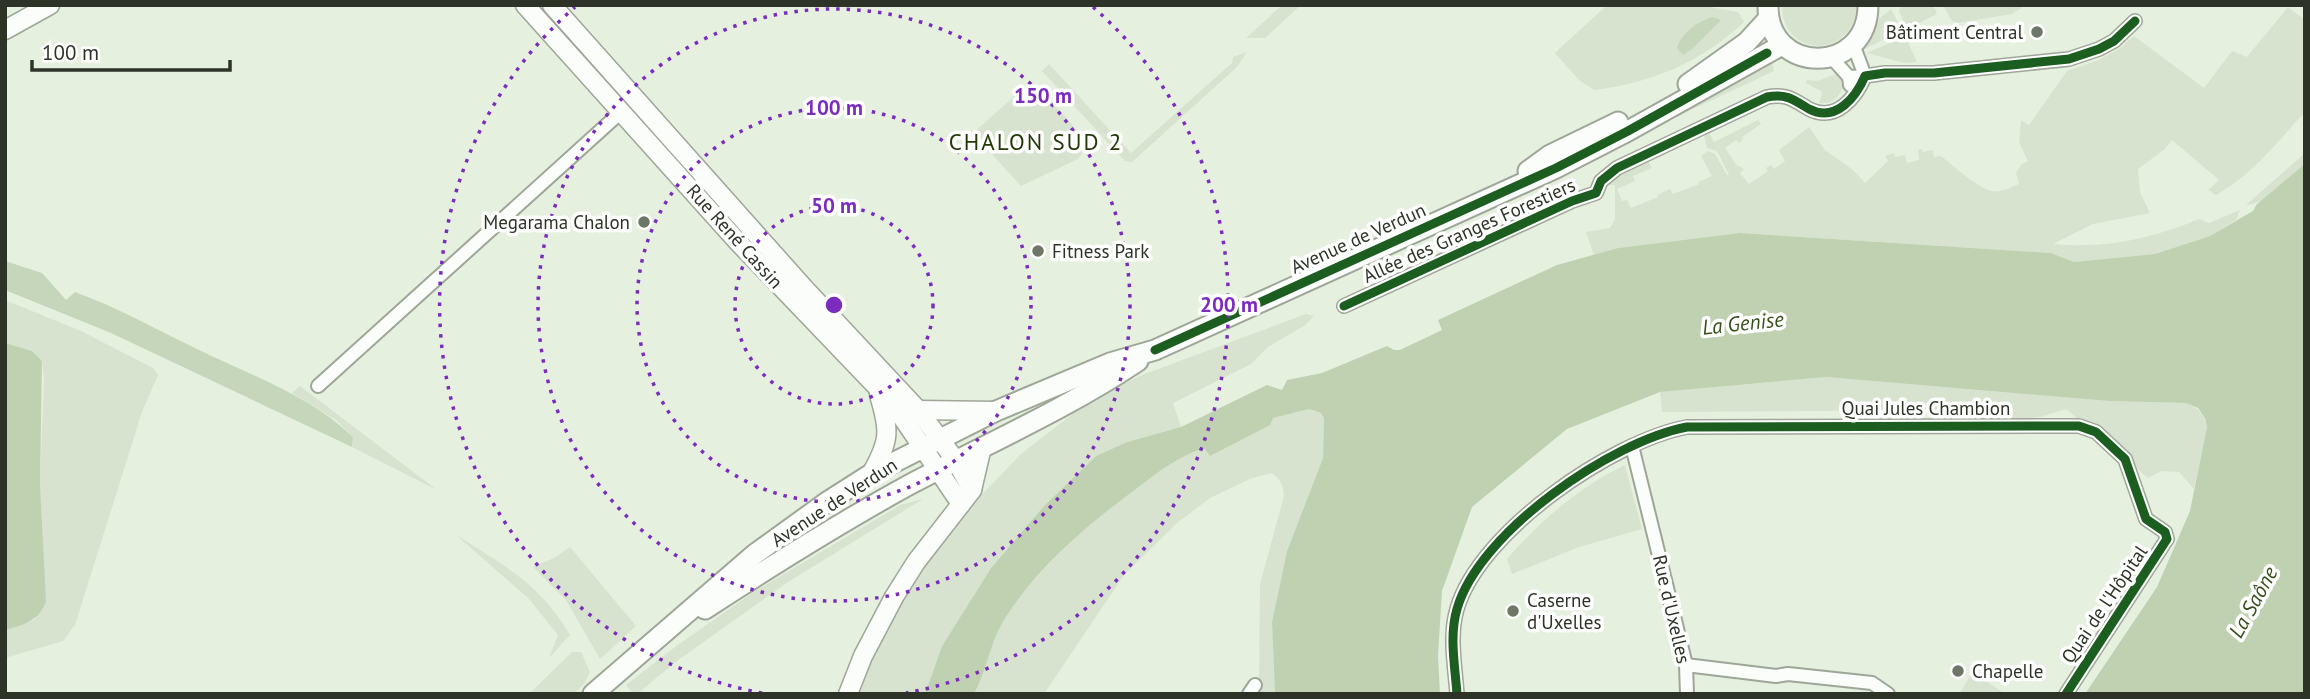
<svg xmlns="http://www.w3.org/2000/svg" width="2310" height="699" font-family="'PT Sans',sans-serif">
	<rect width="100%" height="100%" fill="#e6f0df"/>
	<g fill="#d7e3ce">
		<polygon points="1282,5 1301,5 1265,38 1246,38"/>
		<path d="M1607,5H1699L1738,12L1744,22C1702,62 1651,83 1594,90L1579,80L1555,53Z"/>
		<path d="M1782,5H1857V6C1851,63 1780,55 1782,5Z"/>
		<polygon points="1901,5 1933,5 1937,14 1907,29 1899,11"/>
		<polygon points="1943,5 2026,5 2012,14 1958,23 1952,21"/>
		<path d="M2288,7L2305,20V112C2277,142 2253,175 2216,195L2208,190L2219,180L2172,140L2165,149L2138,169L2140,192L2150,213L2093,224L2053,244C2106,249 2151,239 2199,219L2209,223L2240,210L2236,220L2210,236L2155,254L2074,262L2051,253L1740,233L1618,248L1594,255L1586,232L1610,228L1615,219V185H1604L1606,178L1646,157L1652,168L1633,176L1635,181L1617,189L1622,201L1627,200L1631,208L1658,197L1657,195L1670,189L1673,194L1699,184L1698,182L1712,176L1701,156L1708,151L1715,154L1727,175H1729L1717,151L1707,148L1703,131L1707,129L1714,142L1758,120L1761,124L1742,137L1743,140L1739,143L1736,140L1725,148L1738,167L1740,166L1744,170L1740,173L1749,184L1768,171L1766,168L1771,165L1774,169L1785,161L1779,150L1809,127L1825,150L1853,170L1865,183L1888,161L1885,156L1894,153L1895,157L1905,155L1907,163L1919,160L1918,150L1922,149L1923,152L1933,150L1934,157L1941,156C1954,166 1976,187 1992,191C2001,193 2011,187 2019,184L2016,173L2022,164L2028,161L2019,142L2021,120L2029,125L2067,71L2099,60L2120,48L2134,36L2204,88L2232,51L2247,57Z"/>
		<polygon points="1891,9 1902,30 1865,49 1879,19"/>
		<polygon points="1905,36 1917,62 1904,63 1867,53"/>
		<polygon points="1247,52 1237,67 1132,162 1125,161 1042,71 1049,64 1131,153 1232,63 1233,57"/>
		<polygon points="1772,62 1774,71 1636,136 1605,155 1606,148"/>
		<path d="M1839,73L1843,88C1837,99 1833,104 1819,103L1822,94L1821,91L1806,83L1807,80L1817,81Z"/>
		<path d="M1034,84C1044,95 1082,131 1084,143C1085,148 1081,155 1078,159L1021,186L973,133L1027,85Z"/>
		<path d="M2305,153V164C2289,180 2269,203 2246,205Z"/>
		<polygon points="5,300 81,331 153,368 158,375 142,412 75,625 63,641 5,658 5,630 35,619 44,379 42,361 32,351 5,343"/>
		<polygon points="1306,314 1314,316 1304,326 1268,347 1251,364 1173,403 1181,427 1127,442 1096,456 1044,506 991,568 942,646 925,694 856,694 900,604 929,560 968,509 1021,454 1080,408 1106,392 1142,375"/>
		<path d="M1826,377L2109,401L2186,403C2198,408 2204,413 2207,427L2194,489L2179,472L2162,471L2148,478L2066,409L2040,417L2020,419L1934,410L1662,412L1660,392Z"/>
		<polygon points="300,386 437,490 352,447 353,437 336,420 292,393"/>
		<path d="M1309,409L1321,413L1324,418L1323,458L1287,551L1272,622L1275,694H1253L1259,683L1260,584L1284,496C1283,485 1281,479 1271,473L1250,479L1210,498L1177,523L1124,575L1044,694H974C987,671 990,642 1004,620C1037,567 1086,526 1136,489C1158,473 1179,456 1204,448L1210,456L1272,418Z"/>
		<path d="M1625,465L1642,529L1579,547L1512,574L1507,559C1540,521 1579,487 1625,465Z"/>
		<polygon points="923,499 788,582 677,661 637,694 634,694 626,685 675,647 752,593 900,505"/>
		<path d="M456,535C504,565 540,584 570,635L549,658L558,635L528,598Z"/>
		<polygon points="570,547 636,626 600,659 566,600 533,567 554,558"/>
		<polygon points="572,652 581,652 590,672 585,683 574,694 529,694"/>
		<polygon points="1973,672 2005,694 1959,694"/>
	</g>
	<g fill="#c6d6ba">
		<path d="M1713,17L1721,20L1692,49L1683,55L1677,48C1681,33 1698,21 1713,17Z"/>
		<path d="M5,261L42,273L66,300L75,292C117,307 153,328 193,347C247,374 308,394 353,437L352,447L111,333L5,290Z"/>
	</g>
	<g fill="#c0d1b2">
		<path d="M2305,164V694H2085L2157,587L2190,511L2207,427L2205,418L2198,408L2186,403L2109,401L1826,377L1660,392L1567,429L1472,507L1442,591L1438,656L1440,694H1275L1272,622L1287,551L1323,458L1324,418L1321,413L1309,409L1273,418L1270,425L1210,456L1204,448C1179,456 1157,473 1136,489C1086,526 1037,567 1004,620C990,642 987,671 974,694H925L942,646L991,568L1044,506L1096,456L1127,442L1181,427L1267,385L1282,390L1287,380L1322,373L1387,346L1394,350H1400L1442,330L1438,320L1557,265L1618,248L1740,233L2051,253L2074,262L2155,254L2210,236L2253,211L2257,204Z"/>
		<path d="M5,343L32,351L42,361L40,486L46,601C40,620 24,625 5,630Z"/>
	</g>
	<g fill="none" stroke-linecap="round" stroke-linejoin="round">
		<defs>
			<g id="street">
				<polyline points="1831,57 1849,77 1850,85"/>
				<polyline points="1849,77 1865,76 1853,44"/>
				<path d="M1344,306L1572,201L1596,193L1601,181L1617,168L1767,97C1786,93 1794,100 1809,109C1836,123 1856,97 1865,76L1885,73H1934L2069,59L2099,49L2114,41L2135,21"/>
				<polyline points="318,386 621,112"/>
				<polyline points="1632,446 1686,665 1687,694"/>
				<polyline points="1686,665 1776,676 1788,674 1872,683 1888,694"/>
				<polyline points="1249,694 1255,685"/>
				<path d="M1457,694C1455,666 1449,636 1457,609C1479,532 1612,441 1687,427L2079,426L2096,432L2125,459L2146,519L2165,532L2167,539L2066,694"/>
			</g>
			<g id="secondary">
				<polyline points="525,5 737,241 875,385 902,417 961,504"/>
				<polyline points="552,5 805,289 918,410 956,461 972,490"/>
				<polyline points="5,30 50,5"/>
				<polyline points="918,410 996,411"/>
				<path d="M871,474C890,441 890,431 879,395"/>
				<polyline points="848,694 863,656 894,597 916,562 972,490 982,447"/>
			</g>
			<g id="primary">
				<path d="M1768,5C1767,76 1868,76 1868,5"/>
				<polyline points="1688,84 1747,42 1768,19"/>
				<polyline points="1528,171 1550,155 1618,122"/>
				<path d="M705,609C771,566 838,524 907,486C984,445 1065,410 1138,361"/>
				<polyline points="593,694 755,554 827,502 871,474 996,411 1110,363 1155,350 1556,168 1628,131 1782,45"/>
			</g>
		</defs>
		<use href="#street" stroke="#9ea698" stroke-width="16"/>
		<use href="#secondary" stroke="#9ea698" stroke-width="21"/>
		<use href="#primary" stroke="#9ea698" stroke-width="23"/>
		<use href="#street" stroke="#fbfdfa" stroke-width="12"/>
		<use href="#secondary" stroke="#fbfdfa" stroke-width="18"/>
		<use href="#primary" stroke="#fbfdfa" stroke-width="19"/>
		<defs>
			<g id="cycleway">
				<path d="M1344,306L1572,201L1596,193L1601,181L1617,168L1767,97C1786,93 1794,100 1809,109C1836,123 1856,97 1865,76L1885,73H1934L2069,59L2099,49L2114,41L2135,21"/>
				<polyline points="1155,350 1556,168 1628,131 1767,53"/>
				<path d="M1457,694C1455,666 1449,636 1457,609C1479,532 1612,441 1687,427L2079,426L2096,432L2125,459L2146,519L2165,532L2167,539L2066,694"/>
			</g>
		</defs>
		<use href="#cycleway" stroke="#fefefe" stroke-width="13"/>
		<use href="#cycleway" stroke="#1b5e20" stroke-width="9"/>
	</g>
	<g fill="none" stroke="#7b2cbf" stroke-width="3.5" stroke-dasharray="3.5 7">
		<circle cx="834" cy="305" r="99"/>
		<circle cx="834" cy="305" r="197"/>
		<circle cx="834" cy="305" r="296"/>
		<path d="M762 693A395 395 0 0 1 575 7M1093 7A395 395 0 0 1 906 693"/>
	</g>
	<g fill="#6e7667" stroke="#fefefe" stroke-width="2.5">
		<circle cx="2037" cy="32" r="7"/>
		<circle cx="644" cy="222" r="7"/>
		<circle cx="1038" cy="251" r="7"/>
		<circle cx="1513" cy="611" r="7"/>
		<circle cx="1958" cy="671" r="7"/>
	</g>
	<g text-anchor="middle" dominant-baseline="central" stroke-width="7" stroke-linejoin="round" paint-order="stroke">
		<g font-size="19" fill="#2d3427" stroke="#fefefe" text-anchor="start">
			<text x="2023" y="32" text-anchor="end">Bâtiment Central</text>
			<text x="630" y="222" text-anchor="end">Megarama Chalon</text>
			<text x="1052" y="251">Fitness Park</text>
			<text x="1527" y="600">Caserne<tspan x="1527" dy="22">d'Uxelles</tspan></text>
			<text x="1972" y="671">Chapelle</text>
		</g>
		<g font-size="19" fill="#2d3427" stroke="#fefefe">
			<text transform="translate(1469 230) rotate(-24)">Allée des Granges Forestiers</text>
			<text transform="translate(735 236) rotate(48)">Rue René Cassin</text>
			<text transform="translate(1358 238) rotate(-24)">Avenue de Verdun</text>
			<text x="1926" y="408">Quai Jules Chambion</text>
			<text transform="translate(834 502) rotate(-33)">Avenue de Verdun</text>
			<text transform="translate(2104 604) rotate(-56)">Quai de l'Hôpital</text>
			<text transform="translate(1672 609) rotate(77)">Rue d'Uxelles</text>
		</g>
		<g font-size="21" font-style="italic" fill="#354f19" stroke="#fefefe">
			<text transform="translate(1743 323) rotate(-6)">La Genise</text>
			<text transform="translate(2253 602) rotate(-61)">La Saône</text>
		</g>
		<g font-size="23" letter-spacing="2" fill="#233a07" stroke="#fefefe">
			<text x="1036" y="141">CHALON SUD 2</text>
		</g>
	</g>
	<circle cx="834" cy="305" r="10" fill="#7b2cbf" stroke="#fefefe" stroke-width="3.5"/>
	<g font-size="21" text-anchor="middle" font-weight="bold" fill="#7b2cbf" stroke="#fefefe" stroke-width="7" stroke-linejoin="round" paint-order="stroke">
		<text x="1043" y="103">150 m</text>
		<text x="834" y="115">100 m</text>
		<text x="834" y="213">50 m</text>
		<text x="1229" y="312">200 m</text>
	</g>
	<rect width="2310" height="699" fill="none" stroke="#2d3427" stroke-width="14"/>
	<path d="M32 60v10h198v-10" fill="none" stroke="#2d3427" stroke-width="3.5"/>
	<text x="42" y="60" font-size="21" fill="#2d3427" stroke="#fefefe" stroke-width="5" paint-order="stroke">100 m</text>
</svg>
